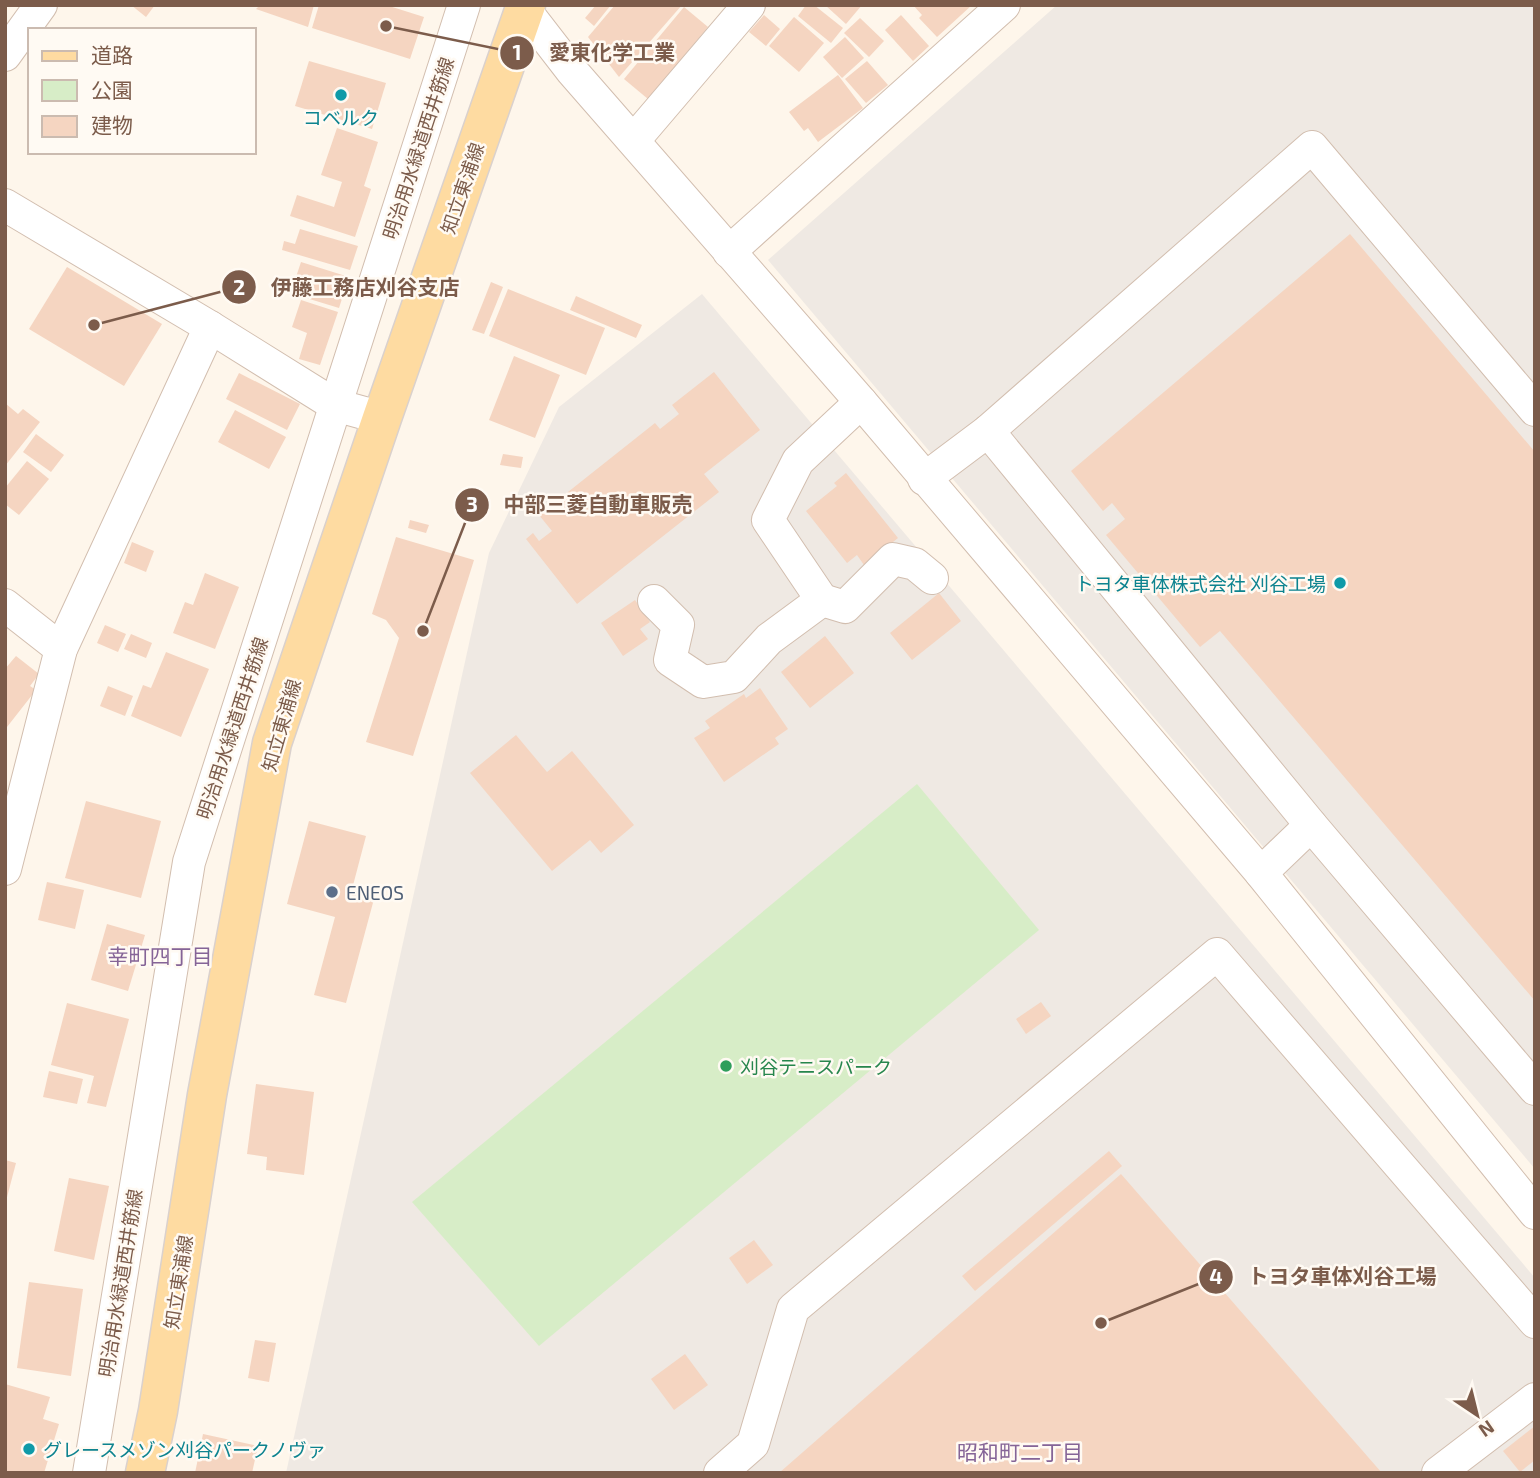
<svg xmlns="http://www.w3.org/2000/svg" width="1540" height="1478" font-family="'Exo 2','Noto Sans JP',sans-serif">
	<rect width="100%" height="100%" fill="#fef6eb"/>
	<g fill="#efe9e3">
		<polygon points="1057,5 1535,5 1535,1169 768,260"/>
		<polygon points="702,294 1535,1278 1535,1473 286,1473 489,553 559,407"/>
	</g>
	<polygon fill="#d7edc7" points="917,784 1039,930 539,1346 412,1202"/>
	<g fill="#f5d5c1">
		<polygon points="131,5 155,5 146,17"/>
		<polygon points="260,5 314,5 308,27 256,9"/>
		<polygon points="319,5 386,5 424,17 410,59 312,28"/>
		<polygon points="596,5 611,5 594,26 585,18"/>
		<polygon points="615,5 682,5 619,77 588,37"/>
		<polygon points="806,5 814,5 843,28 831,43 798,16"/>
		<polygon points="825,5 862,5 846,24"/>
		<polygon points="913,5 972,5 937,37 919,18 922,15"/>
		<polygon points="684,7 708,27 648,99 624,79"/>
		<polygon points="764,15 780,29 766,46 749,32"/>
		<polygon points="901,15 929,46 913,61 885,30"/>
		<polygon points="794,17 824,43 799,72 769,46"/>
		<polygon points="860,18 884,41 869,57 844,33"/>
		<polygon points="845,37 864,58 842,78 823,57"/>
		<polygon points="309,61 386,83 372,129 295,106"/>
		<polygon points="867,61 888,85 866,103 845,79"/>
		<polygon points="838,75 863,108 818,142 808,128 804,131 789,112"/>
		<polygon points="337,128 378,142 364,186 371,189 355,237 290,216 297,195 334,207 342,182 321,175"/>
		<polygon points="300,229 358,246 350,270 282,250 284,241 295,244"/>
		<polygon points="1350,234 1535,452 1535,1001 1220,631 1200,647 1106,535 1125,519 1112,503 1103,511 1071,471"/>
		<polygon points="301,262 349,277 339,308 280,290 284,279 294,283"/>
		<polygon points="67,267 162,324 124,386 29,329"/>
		<polygon points="491,282 503,287 484,334 472,330"/>
		<polygon points="508,289 605,328 586,375 489,336"/>
		<polygon points="576,296 642,325 636,338 570,310"/>
		<polygon points="301,300 338,312 320,365 299,359 307,333 292,327"/>
		<polygon points="514,356 560,375 535,438 489,420"/>
		<polygon points="714,372 760,430 704,474 719,492 577,604 526,539 533,533 539,541 552,531 539,515 655,423 660,429 679,414 672,405"/>
		<polygon points="239,373 300,404 287,430 226,399"/>
		<polygon points="5,403 18,414 23,409 40,422 5,466"/>
		<polygon points="235,410 286,437 269,469 218,442"/>
		<polygon points="36,434 64,455 51,472 23,452"/>
		<polygon points="503,454 523,457 521,468 500,465"/>
		<polygon points="27,461 49,479 19,515 5,504 5,488"/>
		<polygon points="846,473 898,538 864,565 857,555 847,563 806,511 837,486 834,483"/>
		<polygon points="410,520 429,525 426,533 408,528"/>
		<polygon points="396,537 474,560 413,756 366,742 399,638 386,620 372,614"/>
		<polygon points="132,542 154,551 146,572 124,563"/>
		<polygon points="205,573 239,587 215,649 173,633 185,602 193,605"/>
		<polygon points="939,593 961,621 912,660 890,633"/>
		<polygon points="635,600 650,622 640,629 648,639 623,656 601,623"/>
		<polygon points="105,625 126,634 118,652 97,643"/>
		<polygon points="131,634 152,643 146,658 124,649"/>
		<polygon points="825,636 854,673 810,708 781,672"/>
		<polygon points="166,652 209,669 181,737 131,716 143,685 151,688"/>
		<polygon points="16,656 39,674 30,686 36,690 7,727 5,725 5,669"/>
		<polygon points="108,686 133,696 125,716 100,706"/>
		<polygon points="760,688 788,729 775,738 779,744 724,782 694,738 710,728 705,721 744,694 746,698"/>
		<polygon points="516,735 547,772 572,751 634,825 601,853 590,840 552,871 470,773"/>
		<polygon points="86,801 161,821 141,898 65,878"/>
		<polygon points="309,821 366,836 351,893 374,899 346,1003 314,995 335,917 287,904"/>
		<polygon points="47,882 84,890 75,929 38,920"/>
		<polygon points="107,924 145,935 128,991 91,980"/>
		<polygon points="1041,1002 1051,1016 1026,1034 1016,1019"/>
		<polygon points="67,1003 129,1019 106,1107 87,1103 94,1076 51,1065"/>
		<polygon points="49,1071 83,1079 77,1104 43,1097"/>
		<polygon points="256,1084 314,1092 304,1175 266,1170 267,1157 247,1154"/>
		<polygon points="1109,1151 1122,1166 975,1291 962,1276"/>
		<polygon points="5,1160 16,1163 6,1201 5,1201"/>
		<polygon points="1121,1174 1382,1473 779,1473"/>
		<polygon points="69,1178 109,1186 94,1260 54,1251"/>
		<polygon points="754,1240 773,1265 747,1284 729,1258"/>
		<polygon points="29,1282 83,1289 71,1376 17,1368"/>
		<polygon points="255,1340 276,1343 269,1382 248,1378"/>
		<polygon points="685,1354 708,1385 674,1410 651,1379"/>
		<polygon points="5,1384 50,1397 43,1419 59,1424 44,1473 5,1473"/>
		<polygon points="1535,1426 1535,1460 1520,1472 1503,1451"/>
		<polygon points="203,1434 258,1446 252,1473 195,1473"/>
	</g>
	<g fill="none" stroke-linecap="round" stroke-linejoin="round">
		<defs>
			<g id="minor">
				<polyline points="521,5 572,71 861,402 1261,873 1535,1213"/>
				<polyline points="5,55 41,5"/>
				<polyline points="634,140 749,5"/>
				<polyline points="5,205 210,327 335,405 382,418"/>
				<polyline points="729,252 1004,5"/>
				<polyline points="988,431 1311,825 1535,1089"/>
				<polyline points="924,479 988,431 1312,147 1535,410"/>
				<polyline points="822,600 845,607 893,559 915,564 932,578"/>
				<polyline points="654,601 678,625 670,660 703,682 734,677 769,639 822,600 768,520 798,461 861,402"/>
				<polyline points="5,605 61,649"/>
				<polyline points="5,869 61,649 210,327"/>
				<polyline points="1261,873 1311,825"/>
				<polyline points="89,1473 189,862 464,5"/>
				<polyline points="720,1473 753,1444 793,1309 1217,954 1535,1322"/>
				<polyline points="1438,1473 1535,1399"/>
			</g>
			<polyline id="major" points="145,1473 158,1411 207,1095 272,743 382,418 526,5"/>
		</defs>
		<use href="#minor" stroke="#d2beaf" stroke-width="34"/>
		<use href="#major" stroke="#dad1cd" stroke-width="41"/>
		<use href="#minor" stroke="#fff" stroke-width="32"/>
		<use href="#major" stroke="#fedba1" stroke-width="38"/>
	</g>
	<g fill="#0f9aa8" stroke="#fffaf3" stroke-width="2.5">
		<circle cx="341" cy="95" r="7"/>
		<circle cx="1340" cy="583" r="7"/>
		<circle cx="29" cy="1449" r="7"/>
	</g>
	<circle fill="#5c6f8a" stroke="#fffaf3" stroke-width="2.5" cx="332" cy="892" r="7"/>
	<circle fill="#2e9e5b" stroke="#fffaf3" stroke-width="2.5" cx="726" cy="1066" r="7"/>
	<g text-anchor="middle" dominant-baseline="central" stroke-width="5" stroke-linejoin="round" paint-order="stroke">
		<g font-size="19" fill="#0d838f" stroke="#fffaf3">
			<text x="341" y="117">コベルク</text>
			<text x="1326" y="583" text-anchor="end">トヨタ車体株式会社 刈谷工場</text>
			<text x="43" y="1449" text-anchor="start">グレースメゾン刈谷パークノヴァ</text>
		</g>
		<g font-size="19" fill="#7c5c4b" stroke="#fffaf3">
			<text transform="translate(418 148) rotate(-72)">明治用水緑道西井筋線</text>
			<text transform="translate(462 188) rotate(-71)">知立東浦線</text>
			<text transform="translate(281 725) rotate(-74)">知立東浦線</text>
			<text transform="translate(232 728) rotate(-72)">明治用水緑道西井筋線</text>
			<text transform="translate(178 1282) rotate(-81)">知立東浦線</text>
			<text transform="translate(120 1283) rotate(-81)">明治用水緑道西井筋線</text>
		</g>
		<g font-size="19" fill="#4e5e75" stroke="#fffaf3" text-anchor="start">
			<text x="346" y="892">ENEOS</text>
		</g>
		<g font-size="19" fill="#27864d" stroke="#fffaf3" text-anchor="start">
			<text x="740" y="1066">刈谷テニスパーク</text>
		</g>
		<g font-size="21" fill="#856497" stroke="#fffaf3">
			<text x="160" y="955">幸町四丁目</text>
			<text x="1020" y="1451">昭和町二丁目</text>
		</g>
	</g>
	<path fill="none" stroke="#7c5c4b" stroke-width="2.5" d="M386 26L517 53M94 325L239 287M423 631L472 505M1101 1323L1216 1277"/>
	<g fill="#7c5c4b" stroke="#fffaf3" stroke-width="2.5">
		<circle cx="386" cy="26" r="7"/>
		<circle cx="94" cy="325" r="7"/>
		<circle cx="423" cy="631" r="7"/>
		<circle cx="1101" cy="1323" r="7"/>
		<circle cx="517" cy="53" r="18"/>
		<circle cx="239" cy="287" r="18"/>
		<circle cx="472" cy="505" r="18"/>
		<circle cx="1216" cy="1277" r="18"/>
	</g>
	<g font-size="21" text-anchor="middle" font-weight="bold" fill="#fff">
		<text x="517" y="60">1</text>
		<text x="239" y="295">2</text>
		<text x="472" y="512">3</text>
		<text x="1216" y="1284">4</text>
	</g>
	<g font-size="21" text-anchor="middle" font-weight="bold" fill="#7c5c4b" stroke="#fffaf3" stroke-width="5" stroke-linejoin="round" paint-order="stroke">
		<text x="612" y="60">愛東化学工業</text>
		<text x="365" y="295">伊藤工務店刈谷支店</text>
		<text x="598" y="512">中部三菱自動車販売</text>
		<text x="1342" y="1284">トヨタ車体刈谷工場</text>
	</g>
	<rect width="1540" height="1478" fill="none" stroke="#7c5c4b" stroke-width="14"/>
	<rect x="28" y="28" width="228" height="126" fill="#fffaf3" stroke="#cbbbb0" stroke-width="2"/>
	<rect x="42" y="51" width="35" height="10" fill="#fedba1" stroke="#cbbbb0" stroke-width="2"/>
	<text x="91" y="63" font-size="21" fill="#7c5c4b">道路</text>
	<rect x="42" y="80" width="35" height="21" fill="#d7edc7" stroke="#cbbbb0" stroke-width="2"/>
	<text x="91" y="98" font-size="21" fill="#7c5c4b">公園</text>
	<rect x="42" y="116" width="35" height="21" fill="#f5d5c1" stroke="#cbbbb0" stroke-width="2"/>
	<text x="91" y="133" font-size="21" fill="#7c5c4b">建物</text>
	<g transform="translate(1477 1415) rotate(145)" stroke="#fffaf3" stroke-width="5" paint-order="stroke">
	<path d="M0-5L12 26L0 18L-12 26Z" fill="#7c5c4b"/>
	<text y="-10" font-size="19" font-weight="bold" text-anchor="middle" fill="#7c5c4b">N</text>
	</g>
</svg>
